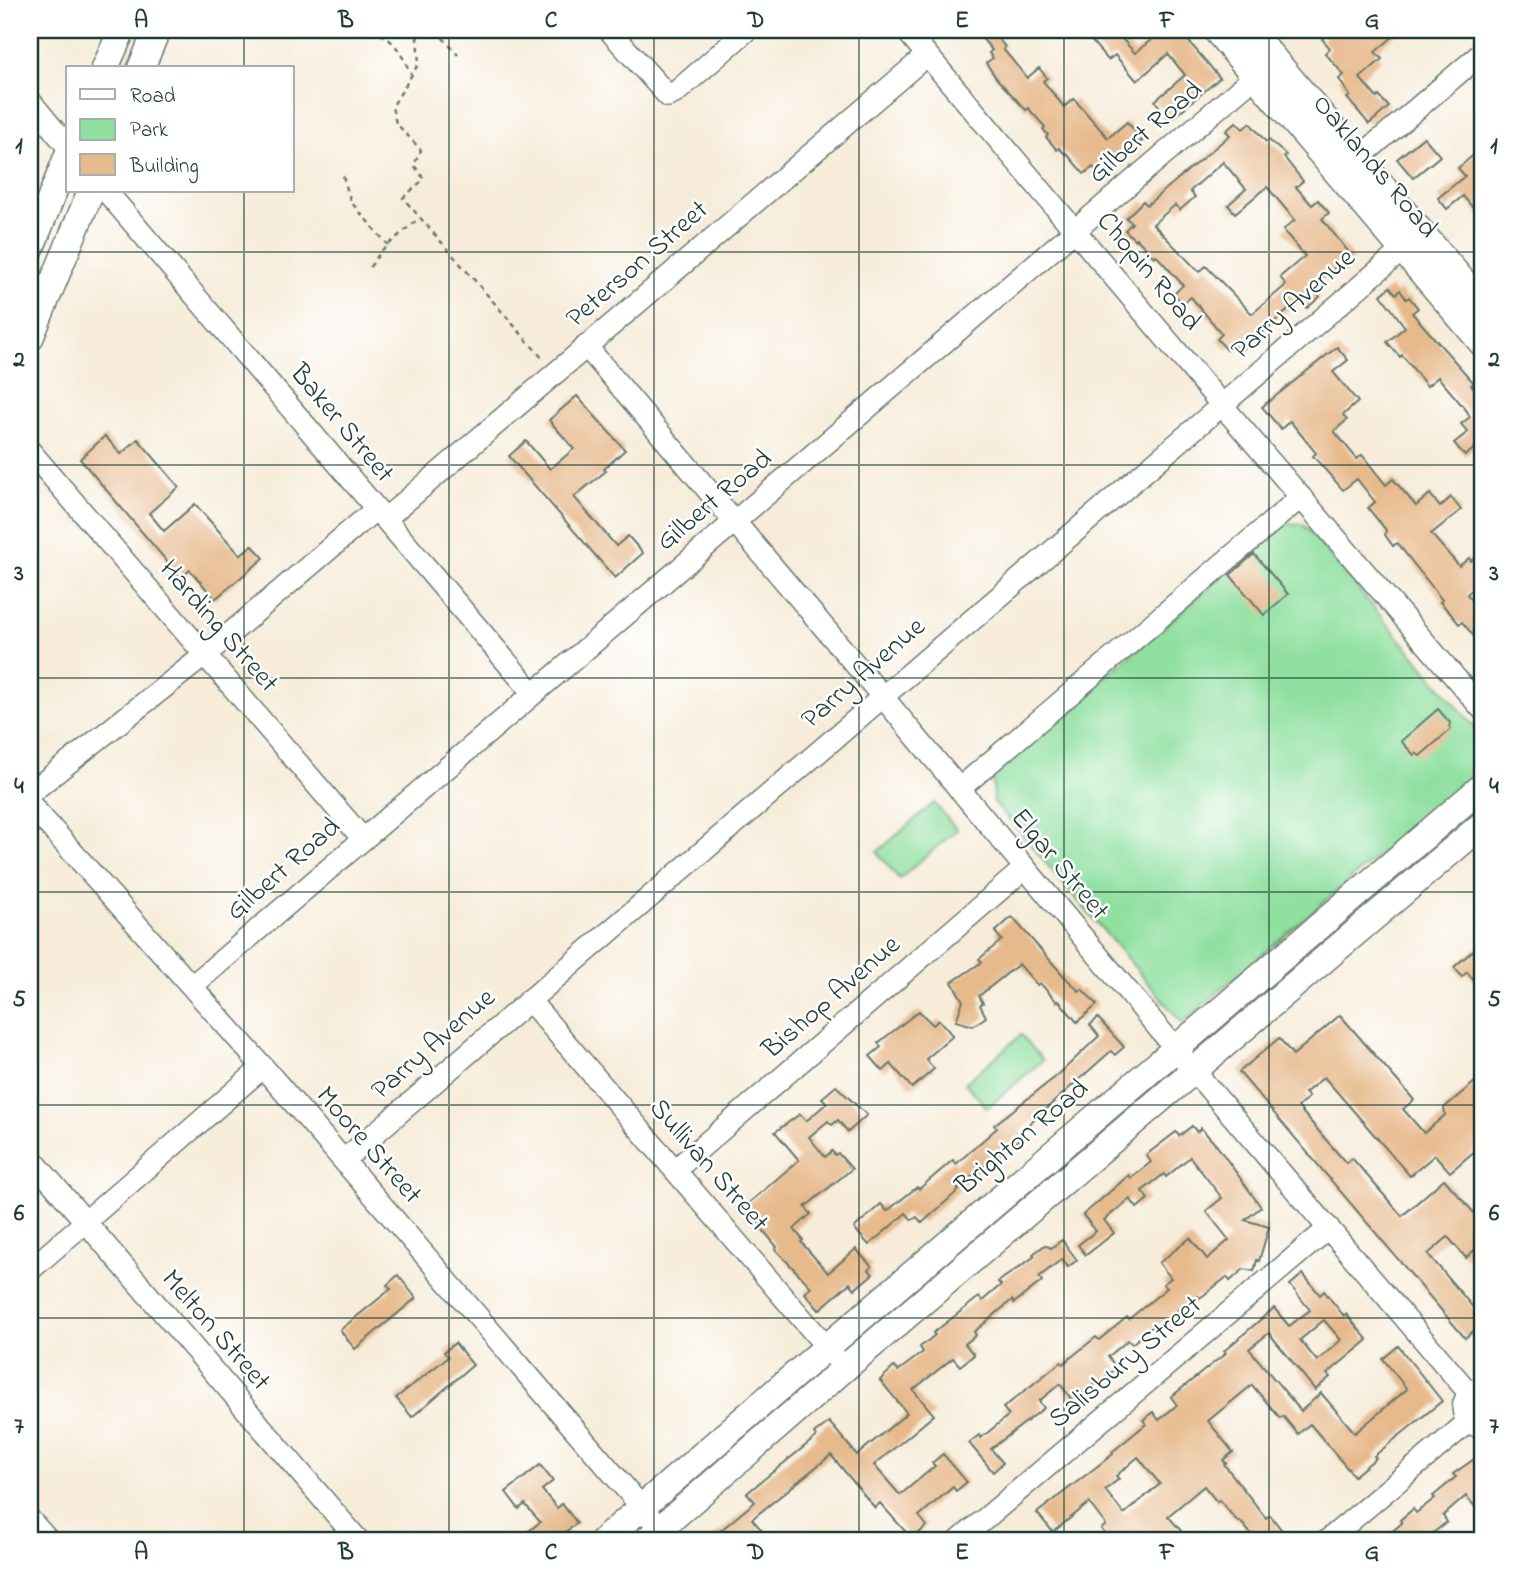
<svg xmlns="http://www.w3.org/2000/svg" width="1513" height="1570" font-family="'Indie Flower',sans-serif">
	<rect width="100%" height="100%" fill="#fff"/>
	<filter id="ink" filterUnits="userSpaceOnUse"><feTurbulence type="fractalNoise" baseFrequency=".0143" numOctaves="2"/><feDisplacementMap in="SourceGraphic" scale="14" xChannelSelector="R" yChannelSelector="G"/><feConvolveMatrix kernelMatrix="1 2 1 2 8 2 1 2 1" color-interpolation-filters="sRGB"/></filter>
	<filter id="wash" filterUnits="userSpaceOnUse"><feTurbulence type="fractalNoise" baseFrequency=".00686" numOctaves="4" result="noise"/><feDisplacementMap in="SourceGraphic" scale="28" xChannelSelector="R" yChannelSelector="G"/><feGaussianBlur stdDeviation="1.57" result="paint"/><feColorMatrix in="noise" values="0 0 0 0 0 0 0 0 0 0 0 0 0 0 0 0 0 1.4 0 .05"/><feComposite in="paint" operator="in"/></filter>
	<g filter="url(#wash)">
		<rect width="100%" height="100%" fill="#f6ecd9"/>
		<g fill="#90e0a0" stroke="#588e6a" stroke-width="2">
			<polygon points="1285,523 1303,524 1483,737 1483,766 1182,1023 994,802 992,774"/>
			<polygon points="934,803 957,830 899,879 877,852"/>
			<polygon points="1021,1035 1043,1060 987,1108 965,1083"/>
		</g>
		<g id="blocks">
			<g fill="#e7ba8c" fill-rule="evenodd">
				<polygon points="975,30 1008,30 998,38 1005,47 1003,49 1027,78 1039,68 1047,78 1043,81 1064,107 1074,99 1108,138 1127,122 1143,140 1099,174 1093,167 1084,174 1066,153 1065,154 1059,148 1057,150 1046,137 1048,135 1043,129 1045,127 1028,108 1026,110 997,79 986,63 993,58 989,53 992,50"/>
				<polygon points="1082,30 1114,30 1135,53 1163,30 1179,30 1220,78 1170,120 1155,101 1185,75 1168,54 1137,81 1115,55 1108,60"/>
				<polygon points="1320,30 1401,30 1375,52 1382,59 1360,78 1377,98 1379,96 1389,107 1369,124 1347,98 1350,96 1339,79 1344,75 1325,53 1330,48 1322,39 1325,36"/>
				<path d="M1236,122L1243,129L1250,123L1266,142L1269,140L1286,155L1284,157L1303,181L1296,187L1312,205L1318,200L1329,213L1322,219L1351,255L1352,262L1346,267L1338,265L1311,287L1320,297L1307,308L1300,300L1239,352L1233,345L1227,350L1217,339L1222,334L1191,297L1183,304L1174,294L1183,285L1156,255L1154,257L1136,238L1135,240L1125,230L1132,223L1126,218L1143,201L1147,205L1230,135L1226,131ZM1223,162L1246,189L1228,205L1235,213L1267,187L1295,220L1283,230L1305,256L1280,277L1286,285L1252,314L1206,266L1199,272L1153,224L1175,205L1180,210L1195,197L1190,191Z"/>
				<polygon points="1424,137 1440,156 1413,178 1397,159"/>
				<polygon points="1483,147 1483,220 1463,196 1447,209 1438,198 1465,176 1458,168"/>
				<polygon points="1390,287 1396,294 1400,290 1406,299 1409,297 1418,308 1412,313 1474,383 1471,385 1478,392 1474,395 1483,405 1483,441 1465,456 1454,443 1468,432 1461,424 1470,417 1467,411 1438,377 1427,386 1402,355 1400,357 1387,342 1405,327 1381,295"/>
				<polygon points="1337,347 1348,360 1333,372 1358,402 1343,415 1347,420 1334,431 1357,459 1362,455 1386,485 1393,479 1416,506 1430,494 1440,507 1451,497 1461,510 1431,534 1459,566 1469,558 1471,561 1483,551 1483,580 1467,594 1483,613 1483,647 1462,622 1459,624 1450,613 1440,602 1442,600 1433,588 1397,543 1393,546 1385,535 1386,530 1368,508 1375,502 1357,479 1343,490 1313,456 1316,453 1290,421 1281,429 1262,407"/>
				<polygon points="577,396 625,450 604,469 606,471 574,497 616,546 628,536 643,553 615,578 509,456 526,441 550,469 574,449 549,420"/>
				<polygon points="105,436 121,454 138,439 179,487 149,513 164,531 195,504 240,555 252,545 264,558 215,599 190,570 181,578 80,459"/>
				<polygon points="1254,554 1288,594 1264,615 1230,575"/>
				<polygon points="1438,709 1451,724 1449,726 1451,729 1420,756 1416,753 1414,755 1401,741"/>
				<polygon points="1012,917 1063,975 1079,991 1082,989 1097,1005 1077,1022 1059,1001 1057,1002 1040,983 1037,985 1019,964 979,996 983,1003 980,1005 986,1017 973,1026 956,1021 963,1001 952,982 982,962 979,959 1002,940 995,932"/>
				<polygon points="1483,942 1483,991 1467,972 1462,977 1454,967"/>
				<polygon points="919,1011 933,1025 939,1020 953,1036 926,1059 934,1069 912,1088 891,1064 883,1071 870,1056 881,1047 878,1043"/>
				<polygon points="1340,1015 1414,1100 1403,1109 1424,1133 1445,1115 1444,1108 1483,1075 1483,1144 1450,1172 1435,1155 1410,1176 1324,1077 1305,1093 1309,1097 1298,1107 1346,1163 1352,1158 1402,1216 1444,1179 1483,1223 1483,1242 1466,1258 1448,1237 1428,1254 1483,1319 1483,1323 1465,1338 1239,1072 1279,1038 1293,1055"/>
				<polygon points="1098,1018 1124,1047 1115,1055 1111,1051 1020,1132 1023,1136 957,1188 959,1190 922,1223 917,1217 912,1220 906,1213 869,1245 854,1228 881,1204 887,1211 917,1187 919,1189 953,1160 956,1164 997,1128 994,1125 1058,1075 1099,1036 1090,1025"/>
				<polygon points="836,1086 867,1115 848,1132 838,1120 832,1125 828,1121 809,1137 825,1157 832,1151 835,1155 838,1153 852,1169 805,1207 811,1214 794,1229 803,1240 801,1242 828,1273 856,1249 872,1267 869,1270 873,1274 855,1289 850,1283 819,1310 805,1293 811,1287 775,1249 777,1247 744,1207 799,1160 775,1132 800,1114 806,1121 827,1103 822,1098"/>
				<polygon points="1192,1126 1197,1132 1201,1128 1217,1146 1261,1207 1245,1220 1269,1227 1259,1261 1257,1260 1254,1271 1244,1269 1230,1281 1227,1277 1200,1298 1198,1296 1184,1305 1154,1329 1152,1327 1132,1344 1128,1340 1108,1357 1117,1368 1073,1401 1060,1384 1039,1401 1044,1408 991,1449 1003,1463 993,1472 969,1443 979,1435 981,1438 1009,1415 1003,1408 1061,1362 1063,1364 1096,1337 1099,1340 1127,1317 1129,1319 1167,1288 1163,1284 1171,1278 1159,1263 1190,1238 1207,1259 1229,1240 1206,1211 1222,1198 1190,1157 1166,1177 1164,1174 1142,1191 1148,1199 1137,1208 1130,1199 1104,1220 1114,1233 1086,1255 1078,1245 1096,1231 1083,1215 1129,1175 1131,1178 1151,1162 1146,1155 1176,1132 1179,1136"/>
				<polygon points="1062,1240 1077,1260 1068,1267 1062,1259 1039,1277 1042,1281 1014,1303 1012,1300 974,1332 976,1335 965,1344 974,1355 960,1366 953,1358 913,1390 934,1415 874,1465 900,1495 935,1466 932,1463 943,1454 967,1482 956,1491 953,1487 919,1516 927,1526 912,1539 880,1503 875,1508 831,1455 752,1519 770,1540 709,1540 755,1502 747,1493 816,1437 814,1434 829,1422 857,1455 907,1413 880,1380 894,1367 898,1371 923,1352 920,1347 935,1335 933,1333 979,1297 982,1301 1001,1285 998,1282 1035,1256 1033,1254 1045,1245 1051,1248"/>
				<path d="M1303,1274L1320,1295L1324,1291L1344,1316L1346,1314L1368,1340L1327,1374L1330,1377L1315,1390L1269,1333L1249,1349L1301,1411L1321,1393L1355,1433L1407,1389L1383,1359L1398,1346L1442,1401L1374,1456L1376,1458L1354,1476L1310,1424L1298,1434L1283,1416L1280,1418L1252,1385L1208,1421L1233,1452L1223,1460L1226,1463L1224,1464L1266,1518L1270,1515L1284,1533L1276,1540H1256L1240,1521L1238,1522L1219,1500L1217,1502L1204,1486L1168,1516L1189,1540H1110L1101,1529L1106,1525L1089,1503L1053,1532L1037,1513L1113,1454L1112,1452L1146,1424L1143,1420L1153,1412L1159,1420L1177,1405L1171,1397L1226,1353L1224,1351L1274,1308L1289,1326L1310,1310L1290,1285ZM1324,1320L1341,1340L1317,1361L1300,1340ZM1138,1457L1160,1484L1124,1514L1105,1490L1119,1479L1116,1476Z"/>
				<polygon points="398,1275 416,1298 355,1349 340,1330 391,1289 387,1285"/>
				<polygon points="455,1343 473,1365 412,1417 396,1398 448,1357 444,1352"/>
				<polygon points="1483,1453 1483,1516 1466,1496 1443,1516 1447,1522 1424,1540 1382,1540 1402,1523 1400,1520 1413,1509 1416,1513 1435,1498 1433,1496 1456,1477 1453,1474"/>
				<polygon points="540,1465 553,1481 542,1490 557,1508 562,1504 577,1523 555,1540 518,1540 540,1522 525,1504 519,1509 506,1492"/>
			</g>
		</g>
	</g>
	<g filter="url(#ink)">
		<use href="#blocks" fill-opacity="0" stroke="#6a7a6e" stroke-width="2"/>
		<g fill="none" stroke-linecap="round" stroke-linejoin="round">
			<defs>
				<g id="minor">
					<polyline points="609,30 668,96 675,93 747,30"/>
					<polyline points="906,30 1221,404 1483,710"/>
					<polyline points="30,101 68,147"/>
					<polyline points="1346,169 1483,52"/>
					<polyline points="106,191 533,693"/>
					<polyline points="586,346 882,696 1200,1078 1469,1393"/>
					<polyline points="30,451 363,839"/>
					<polyline points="385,519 927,55"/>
					<polyline points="959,789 1301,497"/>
					<polyline points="30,793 205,655 376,509"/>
					<polyline points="30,804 263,1067 651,1518"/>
					<polyline points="192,986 1267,66"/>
					<polyline points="529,1000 835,1357"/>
					<polyline points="30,1157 358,1540"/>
					<polyline points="344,1160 1414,240"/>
					<polyline points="675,1170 1025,868"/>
					<polyline points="30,1270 263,1067"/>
					<path d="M1483,1387C1465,1391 1458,1407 1468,1422L1483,1429"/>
					<polyline points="30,1520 48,1540"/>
					<polyline points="960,1540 1329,1228"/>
					<polyline points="1328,1540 1468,1422"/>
				</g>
				<g id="major">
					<polyline points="1216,30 1483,344"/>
					<polyline points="1249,30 1483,305"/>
					<polyline points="105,68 122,30"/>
					<polyline points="141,68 157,30"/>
					<polyline points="30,250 68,155"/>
					<polyline points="30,338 91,191"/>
					<polyline points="604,1540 827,1347 1483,786"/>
					<polyline points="647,1540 845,1368 1483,824"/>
				</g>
			</defs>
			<use href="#minor" stroke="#6a7a6e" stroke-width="24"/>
			<use href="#major" stroke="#6a7a6e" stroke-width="29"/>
			<g stroke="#6a7a6e" stroke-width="2.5" stroke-dasharray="5 5" stroke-linecap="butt">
				<path d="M371,30C394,37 401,53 411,74"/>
				<polyline points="426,30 417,38 419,63 392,107 396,123 421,150 414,165 424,179 403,198 544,360"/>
				<polyline points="436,30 458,55"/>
				<polyline points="343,176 351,202 388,245"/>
				<polyline points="370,267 381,251 419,218"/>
			</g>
			<use href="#minor" stroke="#fff" stroke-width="21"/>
			<use href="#major" stroke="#fff" stroke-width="26"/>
		</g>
	</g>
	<path fill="none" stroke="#1f3d34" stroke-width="2" stroke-opacity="0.55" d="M244,30V68M449,30V1540M654,30V1540M859,30V1540M1064,30V1540M1269,30V1540M244,191V1540M30,252H1483M30,465H1483M30,678H1483M30,892H1483M30,1105H1483M30,1318H1483"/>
	<g text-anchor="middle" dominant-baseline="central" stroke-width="5" stroke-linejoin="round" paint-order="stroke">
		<g font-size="28" fill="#1f3d34" stroke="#fff">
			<text transform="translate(1146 133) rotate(-41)">Gilbert Road</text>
			<text transform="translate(1374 167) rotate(50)">Oaklands Road</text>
			<text transform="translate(638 265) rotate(-41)">Peterson Street</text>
			<text transform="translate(1148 272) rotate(50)">Chopin Road</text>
			<text transform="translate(1294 305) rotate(-41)">Parry Avenue</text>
			<text transform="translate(341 424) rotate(50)">Baker Street</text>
			<text transform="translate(715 501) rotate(-40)">Gilbert Road</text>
			<text transform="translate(218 627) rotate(49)">Harding Street</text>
			<text transform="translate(864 674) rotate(-41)">Parry Avenue</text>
			<text transform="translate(1059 865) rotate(50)">Elgar Street</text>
			<text transform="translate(284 870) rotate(-41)">Gilbert Road</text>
			<text transform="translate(832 998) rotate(-41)">Bishop Avenue</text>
			<text transform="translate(434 1045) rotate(-41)">Parry Avenue</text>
			<text transform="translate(1023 1138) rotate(-40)">Brighton Road</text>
			<text transform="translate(368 1146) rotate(49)">Moore Street</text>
			<text transform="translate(708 1166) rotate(49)">Sullivan Street</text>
			<text transform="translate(215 1331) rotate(49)">Melton Street</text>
			<text transform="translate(1126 1363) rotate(-40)">Salisbury Street</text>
		</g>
	</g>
	<rect width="1513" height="1570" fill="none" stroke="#fff" stroke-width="77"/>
	<rect x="66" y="66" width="228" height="126" fill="#ffffff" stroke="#a5b1ae" stroke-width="2"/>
	<rect x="80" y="89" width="35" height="10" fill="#ffffff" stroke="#a5b1ae" stroke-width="2"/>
	<text x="130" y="102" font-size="21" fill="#1f3d34">Road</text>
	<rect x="80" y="119" width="35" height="21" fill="#90e0a0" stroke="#a5b1ae" stroke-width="2"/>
	<text x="130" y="136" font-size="21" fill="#1f3d34">Park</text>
	<rect x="80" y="154" width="35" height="21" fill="#e7ba8c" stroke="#a5b1ae" stroke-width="2"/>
	<text x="130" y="172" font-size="21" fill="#1f3d34">Building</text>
	<rect x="38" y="38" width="1436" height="1494" fill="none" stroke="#1f3d34" stroke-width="2.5"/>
	<g font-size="23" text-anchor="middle" font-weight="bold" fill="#1f3d34">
		<text x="141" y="27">A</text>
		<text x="346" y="27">B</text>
		<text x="551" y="27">C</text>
		<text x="756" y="27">D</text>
		<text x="962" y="27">E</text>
		<text x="1167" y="27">F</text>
		<text x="1372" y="27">G</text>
		<text x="19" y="153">1</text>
		<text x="1494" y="153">1</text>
		<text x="19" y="366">2</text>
		<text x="1494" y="366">2</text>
		<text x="19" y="580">3</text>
		<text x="1494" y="580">3</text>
		<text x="19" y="793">4</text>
		<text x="1494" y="793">4</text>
		<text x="19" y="1006">5</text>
		<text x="1494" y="1006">5</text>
		<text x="19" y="1220">6</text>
		<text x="1494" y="1220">6</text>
		<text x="19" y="1433">7</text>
		<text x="1494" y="1433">7</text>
		<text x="141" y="1559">A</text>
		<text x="346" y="1559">B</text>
		<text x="551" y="1559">C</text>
		<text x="756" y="1559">D</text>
		<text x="962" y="1559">E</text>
		<text x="1167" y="1559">F</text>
		<text x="1372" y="1559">G</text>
	</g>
</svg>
